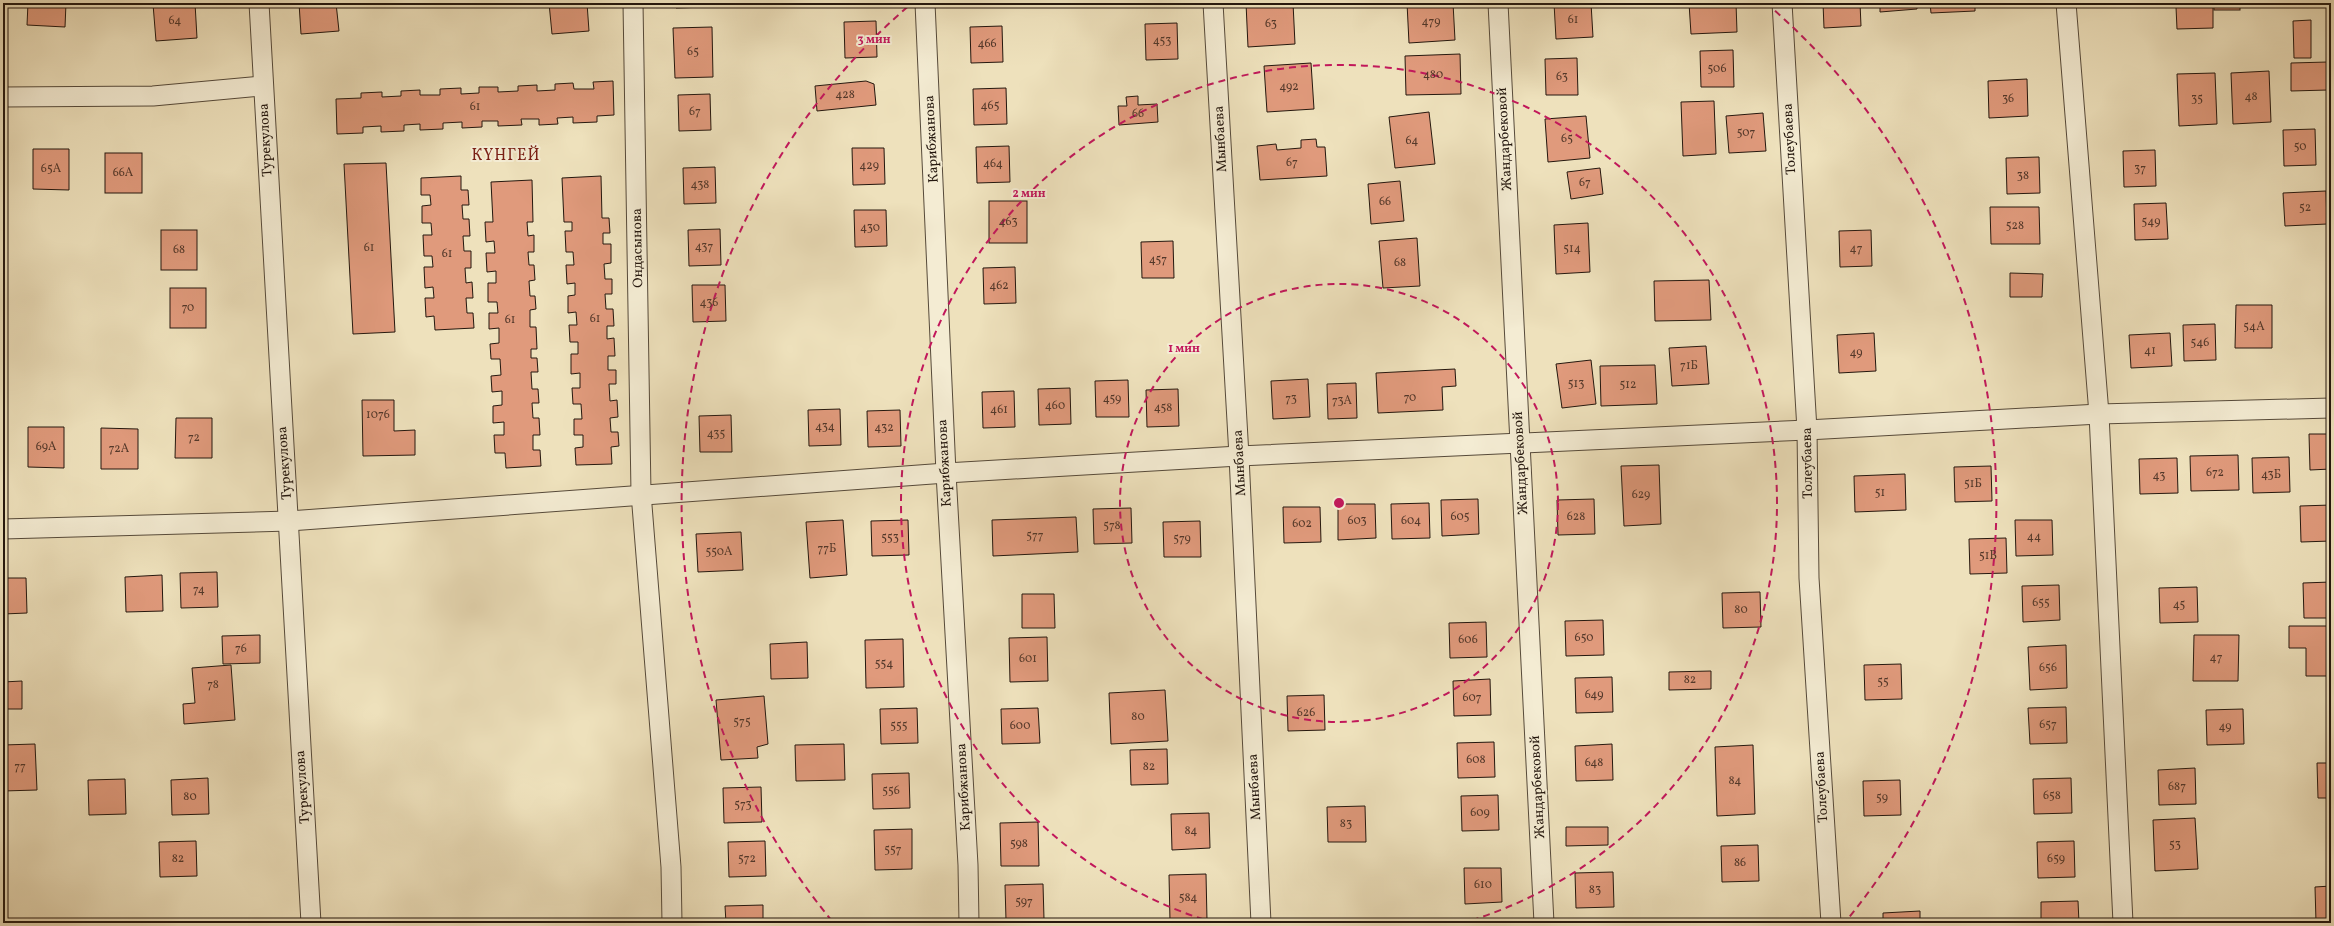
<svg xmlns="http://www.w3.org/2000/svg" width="2334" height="926" font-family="Vollkorn,serif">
	<rect width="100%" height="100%" fill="#eee1bc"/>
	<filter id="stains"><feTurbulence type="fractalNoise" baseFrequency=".005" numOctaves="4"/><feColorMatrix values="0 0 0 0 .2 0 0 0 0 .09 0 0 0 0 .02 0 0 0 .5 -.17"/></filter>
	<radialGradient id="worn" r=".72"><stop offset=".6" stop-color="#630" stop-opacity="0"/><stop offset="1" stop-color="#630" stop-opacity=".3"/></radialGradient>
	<g fill="#e09a7c" stroke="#24170e">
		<polygon points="28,3 66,3 65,27 27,25"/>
		<polygon points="195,3 197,38 156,41 153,4"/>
		<polygon points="299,3 336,3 339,31 301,34"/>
		<polygon points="549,3 587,3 589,31 552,34"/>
		<polygon points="676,3 708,3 708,7 676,8"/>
		<polygon points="1246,3 1293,3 1295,44 1248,47"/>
		<polygon points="1407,3 1453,3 1455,40 1409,43"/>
		<polygon points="1554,3 1591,3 1593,37 1556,39"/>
		<polygon points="1689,3 1736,3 1737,32 1691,34"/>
		<polygon points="1823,3 1860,3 1861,26 1824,28"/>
		<polygon points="1880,3 1917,3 1917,9 1880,12"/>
		<polygon points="1930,3 1975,3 1975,11 1931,13"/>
		<rect x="1998" y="3" width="37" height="3"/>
		<rect x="2214" y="3" width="26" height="7"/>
		<polygon points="2213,6 2213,28 2177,29 2176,7"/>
		<polygon points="2311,20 2311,58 2294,58 2293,21"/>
		<polygon points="876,21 877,57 845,58 844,22"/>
		<polygon points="1177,23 1178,59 1146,60 1145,24"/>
		<polygon points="1002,26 1003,62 971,63 970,27"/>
		<polygon points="712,27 713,77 675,78 673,28"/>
		<polygon points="1733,50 1734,87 1701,87 1700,51"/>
		<polygon points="1460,54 1461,94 1406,95 1405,56"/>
		<polygon points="1577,58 1578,95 1546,95 1545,59"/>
		<polygon points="2328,62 2328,90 2291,91 2291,63"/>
		<polygon points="1311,63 1314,109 1267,112 1264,66"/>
		<polygon points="2269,71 2271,122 2233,124 2231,73"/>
		<polygon points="2215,73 2217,124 2179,126 2177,74"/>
		<polygon points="2027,79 2028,116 1989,118 1988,81"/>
		<polygon points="613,81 614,115 597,116 597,122 573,123 573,117 557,118 558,124 539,125 539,119 521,119 522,125 498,126 498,121 482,121 482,127 462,128 462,122 443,123 443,129 420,130 420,124 404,125 404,131 381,132 381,126 363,127 363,133 337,134 336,99 361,98 361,93 382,92 382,97 401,96 401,91 420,90 420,95 440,95 440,89 461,88 461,94 479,93 479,87 498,87 498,92 518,91 518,86 537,85 537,91 555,90 555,84 573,83 574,89 594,89 593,82"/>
		<polygon points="866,81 874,84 876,105 817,111 815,86"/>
		<polygon points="1006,88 1007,124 974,125 973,89"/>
		<polygon points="710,94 711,130 679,131 678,95"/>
		<polygon points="1138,96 1138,105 1157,104 1158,122 1119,125 1118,106 1127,106 1126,97"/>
		<polygon points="1714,101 1716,154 1683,156 1681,102"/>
		<polygon points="1429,112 1435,164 1395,168 1389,117"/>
		<polygon points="1763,113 1766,151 1729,153 1726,116"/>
		<polygon points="1586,116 1590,158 1548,162 1545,119"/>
		<polygon points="2315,129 2316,165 2284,166 2283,130"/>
		<polygon points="1316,139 1317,147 1325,147 1327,176 1260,180 1257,146 1276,144 1277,150 1301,148 1301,140"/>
		<polygon points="1009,146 1010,182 977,183 976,147"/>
		<polygon points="852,148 884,148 885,184 853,185"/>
		<polygon points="33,149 69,149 69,190 33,189"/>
		<polygon points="2155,150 2156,186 2124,187 2123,151"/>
		<rect x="105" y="153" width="37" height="40"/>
		<polygon points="2039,157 2040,193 2007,194 2006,158"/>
		<polygon points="386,163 395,332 353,334 344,164"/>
		<polygon points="715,167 716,203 684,204 683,168"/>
		<polygon points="1600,168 1603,194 1571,199 1567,172"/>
		<polygon points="461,176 461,190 468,190 469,205 462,205 463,219 469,219 470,236 463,236 464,251 471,251 471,268 465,268 466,283 472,282 473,298 466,298 467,313 473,313 474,328 435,330 434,316 426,317 425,298 434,298 433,287 425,288 424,267 433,267 432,256 424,256 423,235 432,235 431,223 422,223 422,206 431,205 430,195 421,195 421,178"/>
		<polygon points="601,176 602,218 609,218 610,233 603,233 603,244 611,244 611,263 604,264 605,279 612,279 612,294 605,294 606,309 613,309 614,326 607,326 607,339 614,338 615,356 608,356 608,370 616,370 616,384 609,384 610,401 617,400 618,417 610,418 611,432 618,432 619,446 611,447 612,464 576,465 575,448 583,447 583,435 574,435 574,419 582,419 581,404 573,404 572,388 580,388 580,373 571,374 571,354 578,354 578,342 570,342 569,325 577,325 576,312 568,313 568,296 575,295 575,283 567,284 566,265 574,265 573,252 566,252 565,231 572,231 572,222 564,222 562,178"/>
		<polygon points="532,180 533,222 527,222 528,236 534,235 534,252 528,252 529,265 534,265 535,280 529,281 530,296 535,296 536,309 530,310 530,327 536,327 537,349 531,349 531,358 537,358 538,372 531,372 532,389 538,389 539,403 532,403 533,418 539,418 540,435 533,435 533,450 540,450 541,466 506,468 505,453 495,453 494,435 504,435 504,422 493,423 493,406 502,405 502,391 492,392 491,376 501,375 500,359 491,359 490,344 499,343 499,328 489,329 489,313 498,313 497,302 488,302 488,283 496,283 496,271 487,272 486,253 495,253 494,241 486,242 485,222 493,222 491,182"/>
		<polygon points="1400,181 1404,221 1371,224 1368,184"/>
		<polygon points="2326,191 2327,224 2285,226 2283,193"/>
		<rect x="989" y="201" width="38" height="42"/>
		<polygon points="2166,203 2168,239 2135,240 2134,204"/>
		<polygon points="1990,207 2039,207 2040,244 1991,244"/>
		<polygon points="854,210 886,210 887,246 855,247"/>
		<polygon points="1588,223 1590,272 1556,274 1554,225"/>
		<polygon points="720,229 721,265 689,266 688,230"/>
		<rect x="161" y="230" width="36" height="40"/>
		<polygon points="1871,230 1872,266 1840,267 1839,231"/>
		<polygon points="1417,238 1420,286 1383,288 1379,241"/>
		<polygon points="1173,241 1174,278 1142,278 1141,242"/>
		<polygon points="1015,267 1016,303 984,304 983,268"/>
		<polygon points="2010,273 2043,274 2042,297 2010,297"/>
		<polygon points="1709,280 1711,320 1655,321 1654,281"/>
		<polygon points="692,285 725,285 726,321 693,322"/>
		<rect x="170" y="288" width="36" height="40"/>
		<polygon points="2236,305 2272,305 2272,348 2235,348"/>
		<polygon points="2215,324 2216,360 2184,361 2183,325"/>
		<polygon points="1874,333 1876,371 1839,373 1837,335"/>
		<polygon points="2170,333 2172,366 2131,368 2129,335"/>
		<polygon points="1706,346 1709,384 1672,386 1669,348"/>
		<polygon points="1591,360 1596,404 1562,408 1556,364"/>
		<polygon points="1655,365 1657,404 1601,406 1600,366"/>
		<polygon points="1455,369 1456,386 1442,387 1443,410 1378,413 1376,373"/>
		<polygon points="1308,379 1310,417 1273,419 1271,381"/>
		<polygon points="1128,380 1129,417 1096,417 1095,381"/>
		<polygon points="1356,383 1357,418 1328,419 1327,384"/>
		<polygon points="1070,388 1071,424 1039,425 1038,389"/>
		<polygon points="1178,389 1179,426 1147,427 1146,390"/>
		<polygon points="1014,391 1015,427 983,428 982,392"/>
		<polygon points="362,400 394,400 394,431 415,430 415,455 363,456"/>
		<polygon points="840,409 841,445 809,446 808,410"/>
		<polygon points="900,410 901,446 868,447 867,411"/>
		<polygon points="731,415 732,452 700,452 699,416"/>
		<polygon points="176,418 212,418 212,458 175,458"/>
		<polygon points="28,427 64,427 64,468 28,467"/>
		<polygon points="101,428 138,429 138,469 101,469"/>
		<polygon points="2309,434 2331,434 2331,469 2310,470"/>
		<polygon points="2238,455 2239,490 2191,491 2190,456"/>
		<polygon points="2289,457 2290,492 2253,493 2252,458"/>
		<polygon points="2177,458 2178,493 2140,494 2139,459"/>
		<polygon points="1659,465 1661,524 1624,526 1621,466"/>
		<polygon points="1991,466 1992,501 1955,502 1954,467"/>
		<polygon points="1905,474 1906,510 1855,512 1854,476"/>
		<polygon points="1478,499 1479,534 1442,536 1441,500"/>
		<polygon points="1594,499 1595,534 1558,535 1557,500"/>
		<polygon points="1429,503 1430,538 1392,539 1391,504"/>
		<polygon points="1338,504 1375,504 1376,538 1338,540"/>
		<polygon points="2331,505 2331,541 2301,542 2300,506"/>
		<polygon points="1283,507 1320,507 1321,542 1284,543"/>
		<polygon points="1131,508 1132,543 1094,544 1093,509"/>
		<polygon points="1076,517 1078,552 993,556 992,520"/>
		<polygon points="843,520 847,575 810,578 806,522"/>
		<polygon points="908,520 909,555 872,556 871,521"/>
		<polygon points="2015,520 2052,520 2053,555 2016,556"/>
		<polygon points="1200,521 1201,557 1164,557 1163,522"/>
		<polygon points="741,532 743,570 698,572 696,534"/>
		<polygon points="2006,538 2007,573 1970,574 1969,539"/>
		<polygon points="217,572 218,607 181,608 180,573"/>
		<polygon points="162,575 163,611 126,612 125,577"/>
		<polygon points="3,578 26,578 27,613 3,614"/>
		<polygon points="2331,582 2331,618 2304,618 2303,583"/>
		<polygon points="2059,585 2060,620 2023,622 2022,586"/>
		<polygon points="2197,587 2198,622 2160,623 2159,588"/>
		<polygon points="1760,592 1761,627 1723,628 1722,593"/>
		<polygon points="1022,594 1054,594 1055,628 1022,628"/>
		<polygon points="1603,620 1604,655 1566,656 1565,621"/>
		<polygon points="1486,622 1487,657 1450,658 1449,623"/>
		<polygon points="2289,626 2331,626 2331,647 2327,647 2327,676 2306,676 2306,648 2289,648"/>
		<polygon points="260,635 260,663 223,664 222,636"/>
		<polygon points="2194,635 2239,635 2238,681 2193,681"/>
		<polygon points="1047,637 1048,681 1010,682 1009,638"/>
		<polygon points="903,639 904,687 866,688 865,640"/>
		<polygon points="807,642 808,678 771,679 770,644"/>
		<polygon points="2066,645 2067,688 2030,690 2028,647"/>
		<polygon points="1901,664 1902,699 1865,700 1864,665"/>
		<polygon points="231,665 235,720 184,724 183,704 195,703 192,668"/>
		<polygon points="1711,671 1711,689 1669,690 1669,672"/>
		<polygon points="1612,677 1613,712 1576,713 1575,678"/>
		<polygon points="1490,679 1491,715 1454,716 1453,681"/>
		<polygon points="22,681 22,709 3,709 3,682"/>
		<polygon points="1165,690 1168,741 1111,744 1109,693"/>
		<polygon points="1324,695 1325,730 1288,731 1287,696"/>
		<polygon points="764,696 768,744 757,747 758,758 721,760 716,700"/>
		<polygon points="2066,707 2067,743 2030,744 2028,708"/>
		<polygon points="917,708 918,743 881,744 880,709"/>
		<polygon points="1038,708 1040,743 1002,744 1001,709"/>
		<polygon points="2243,709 2244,744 2207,745 2206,710"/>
		<polygon points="1494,742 1495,777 1458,778 1457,743"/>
		<polygon points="35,744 37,790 3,791 3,745"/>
		<polygon points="844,744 845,780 796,781 795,745"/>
		<polygon points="1612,744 1613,780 1576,781 1575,746"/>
		<polygon points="1753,745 1755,814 1717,816 1715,747"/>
		<polygon points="1167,749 1168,784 1131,785 1130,750"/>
		<polygon points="2317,763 2331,763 2331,798 2318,798"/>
		<polygon points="2195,768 2196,804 2159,805 2158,770"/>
		<polygon points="909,773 910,808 873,809 872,774"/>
		<polygon points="208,778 209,814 172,815 171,780"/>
		<polygon points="2071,778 2072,813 2034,814 2033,779"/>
		<polygon points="125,779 126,814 89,815 88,780"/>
		<polygon points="1900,780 1901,815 1864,816 1863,781"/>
		<polygon points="761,787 762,822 724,823 723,788"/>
		<polygon points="1498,795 1499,830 1462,831 1461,796"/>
		<polygon points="1365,806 1366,842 1328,842 1327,807"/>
		<polygon points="1209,813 1210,848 1172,850 1171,814"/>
		<polygon points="2195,818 2198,869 2155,871 2153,820"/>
		<polygon points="1038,822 1039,866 1001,866 1000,823"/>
		<polygon points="1566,827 1608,827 1608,845 1566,846"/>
		<polygon points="912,829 912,869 875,870 874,830"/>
		<polygon points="196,841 197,876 160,877 159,842"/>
		<polygon points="765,841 766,876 729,877 728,842"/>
		<polygon points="2074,841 2075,877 2038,878 2037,842"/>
		<polygon points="1758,845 1759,881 1722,882 1721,846"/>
		<polygon points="1464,868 1501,868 1502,902 1465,904"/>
		<polygon points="1613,872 1614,907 1576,908 1575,873"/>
		<polygon points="1206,874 1207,920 1170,921 1169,875"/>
		<polygon points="1043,884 1044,919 1006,920 1005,885"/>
		<polygon points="2331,886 2331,921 2316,922 2315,887"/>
		<polygon points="2078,901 2079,923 2041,923 2041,902"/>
		<polygon points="763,905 763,923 726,923 725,906"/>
		<polygon points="1920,911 1920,923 1883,923 1883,913"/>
		<polygon points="1794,921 1794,923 1757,923 1757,922"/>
	</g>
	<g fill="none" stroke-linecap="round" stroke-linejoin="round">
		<defs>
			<g id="street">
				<polyline points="259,3 311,923"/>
				<polyline points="633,3 641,493 671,867 672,923"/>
				<polyline points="925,3 946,473 968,865 969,923"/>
				<polyline points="1213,3 1239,456 1261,923"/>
				<polyline points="1498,3 1544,923"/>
				<polyline points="1782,3 1807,430 1809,578 1831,923"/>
				<polyline points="2066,3 2099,414 2123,923"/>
				<polyline points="3,97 153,96 262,86"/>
				<polyline points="3,529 289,521 946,473 1239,456 1807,430 2099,414 2331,408"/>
			</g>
		</defs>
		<use href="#street" stroke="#564a3a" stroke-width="21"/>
		<use href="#street" stroke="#f4ecd3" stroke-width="19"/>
	</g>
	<g fill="none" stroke="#c2185b" stroke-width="2" stroke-dasharray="7 5">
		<circle cx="1339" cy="503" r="219"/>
		<path d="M1215 923A438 438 0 1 1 1463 923"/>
		<path d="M832 921A657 657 0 0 1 912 3M1766 3A657 657 0 0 1 1846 921"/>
	</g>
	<g text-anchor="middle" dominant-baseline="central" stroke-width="4" stroke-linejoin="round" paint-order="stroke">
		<g font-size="12" fill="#53382a">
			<text x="1573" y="20">61</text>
			<text x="175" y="21">64</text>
			<text x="1431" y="22">479</text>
			<text x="1271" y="24">63</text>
			<text x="1162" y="41">453</text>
			<text x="987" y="44">466</text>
			<text x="693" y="52">65</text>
			<text x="1717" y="69">506</text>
			<text x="1433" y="75">480</text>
			<text x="1562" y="77">63</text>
			<text x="1289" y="87">492</text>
			<text x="845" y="95">428</text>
			<text x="2251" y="97">48</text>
			<text x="2008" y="99">36</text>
			<text x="2197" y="99">35</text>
			<text x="990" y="106">465</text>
			<text x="475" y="107">61</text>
			<text x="695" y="112">67</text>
			<text x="1138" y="114">66</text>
			<text x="1746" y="133">507</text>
			<text x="1567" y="139">65</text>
			<text x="1412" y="141">64</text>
			<text x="2300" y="147">50</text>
			<text x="1292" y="163">67</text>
			<text x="993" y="164">464</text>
			<text x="869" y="166">429</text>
			<text x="51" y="169">65А</text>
			<text x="2140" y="169">37</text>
			<text x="123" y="173">66А</text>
			<text x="2023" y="176">38</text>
			<text x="1585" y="183">67</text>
			<text x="700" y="185">438</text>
			<text x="1385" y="202">66</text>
			<text x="2305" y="208">52</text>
			<text x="1008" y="222">463</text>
			<text x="2151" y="222">549</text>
			<text x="2015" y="226">528</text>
			<text x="870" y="228">430</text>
			<text x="704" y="247">437</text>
			<text x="369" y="248">61</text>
			<text x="1572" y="249">514</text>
			<text x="1856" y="249">47</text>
			<text x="179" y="250">68</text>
			<text x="447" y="254">61</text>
			<text x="1158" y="260">457</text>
			<text x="1400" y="263">68</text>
			<text x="999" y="286">462</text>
			<text x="709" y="303">436</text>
			<text x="188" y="308">70</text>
			<text x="595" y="319">61</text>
			<text x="510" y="320">61</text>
			<text x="2254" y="327">54А</text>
			<text x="2200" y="343">546</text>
			<text x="2150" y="351">41</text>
			<text x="1856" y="353">49</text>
			<text x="1689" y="366">71Б</text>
			<text x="1576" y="384">513</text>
			<text x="1628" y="385">512</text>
			<text x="1410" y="398">70</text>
			<text x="1112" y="399">459</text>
			<text x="1291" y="399">73</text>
			<text x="1342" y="401">73А</text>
			<text x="1055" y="406">460</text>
			<text x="1163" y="408">458</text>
			<text x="999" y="410">461</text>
			<text x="378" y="415">1076</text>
			<text x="825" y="427">434</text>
			<text x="884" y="428">432</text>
			<text x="716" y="434">435</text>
			<text x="194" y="438">72</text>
			<text x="46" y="447">69А</text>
			<text x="119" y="449">72А</text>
			<text x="2215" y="473">672</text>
			<text x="2271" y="475">43Б</text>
			<text x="2159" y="476">43</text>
			<text x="1973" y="484">51Б</text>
			<text x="1880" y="493">51</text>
			<text x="1641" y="495">629</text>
			<text x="1460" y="517">605</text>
			<text x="1576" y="517">628</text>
			<text x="1357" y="521">603</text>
			<text x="1411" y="521">604</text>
			<text x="1302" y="524">602</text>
			<text x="1112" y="526">578</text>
			<text x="1035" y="536">577</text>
			<text x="2034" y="537">44</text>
			<text x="890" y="538">553</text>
			<text x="1182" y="539">579</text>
			<text x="827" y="549">77Б</text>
			<text x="719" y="552">550А</text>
			<text x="1988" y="556">51В</text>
			<text x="199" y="590">74</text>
			<text x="2041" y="603">655</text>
			<text x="2179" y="605">45</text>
			<text x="1741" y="610">80</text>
			<text x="1584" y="638">650</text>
			<text x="1468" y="640">606</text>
			<text x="241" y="649">76</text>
			<text x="2216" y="658">47</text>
			<text x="1028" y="659">601</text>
			<text x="884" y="664">554</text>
			<text x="2048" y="668">656</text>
			<text x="1690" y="680">82</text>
			<text x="1883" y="682">55</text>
			<text x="213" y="685">78</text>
			<text x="1594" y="695">649</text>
			<text x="1472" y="698">607</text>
			<text x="1306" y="713">626</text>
			<text x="1138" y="717">80</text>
			<text x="742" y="722">575</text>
			<text x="2048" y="725">657</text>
			<text x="899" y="726">555</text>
			<text x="1020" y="726">600</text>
			<text x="2225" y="727">49</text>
			<text x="1476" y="760">608</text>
			<text x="1594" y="763">648</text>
			<text x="20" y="767">77</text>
			<text x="1149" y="767">82</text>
			<text x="1735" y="781">84</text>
			<text x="2177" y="787">687</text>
			<text x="891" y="791">556</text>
			<text x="2052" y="796">658</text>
			<text x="190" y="797">80</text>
			<text x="1882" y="798">59</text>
			<text x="743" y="805">573</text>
			<text x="1480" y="813">609</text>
			<text x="1346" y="824">83</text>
			<text x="1191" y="831">84</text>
			<text x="1019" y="844">598</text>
			<text x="2175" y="845">53</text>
			<text x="893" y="850">557</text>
			<text x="178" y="859">82</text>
			<text x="747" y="859">572</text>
			<text x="2056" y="859">659</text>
			<text x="1740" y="863">86</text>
			<text x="1483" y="885">610</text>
			<text x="1595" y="890">83</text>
			<text x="1188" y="898">584</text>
			<text x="1024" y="902">597</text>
		</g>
		<g font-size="14" fill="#24170e" stroke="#f4ecd3">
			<text transform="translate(932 139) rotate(-93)">Карибжанова</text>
			<text transform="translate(1221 139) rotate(-93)">Мынбаева</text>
			<text transform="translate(1505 139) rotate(-93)">Жандарбековой</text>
			<text transform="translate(1790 139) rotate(-93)">Толеубаева</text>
			<text transform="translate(266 140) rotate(-93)">Турекулова</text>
			<text transform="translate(638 248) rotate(-91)">Ондасынова</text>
			<text transform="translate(285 463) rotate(-94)">Турекулова</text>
			<text transform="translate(945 463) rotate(-93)">Карибжанова</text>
			<text transform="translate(1240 463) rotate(-93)">Мынбаева</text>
			<text transform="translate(1521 463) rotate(-93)">Жандарбековой</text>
			<text transform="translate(1808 463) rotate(-91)">Толеубаева</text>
			<text transform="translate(303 787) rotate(-94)">Турекулова</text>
			<text transform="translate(964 787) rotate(-93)">Карибжанова</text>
			<text transform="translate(1255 787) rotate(-93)">Мынбаева</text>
			<text transform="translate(1538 787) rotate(-93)">Жандарбековой</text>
			<text transform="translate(1822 787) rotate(-93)">Толеубаева</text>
		</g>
		<g font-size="16" letter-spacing="1" fill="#7a1f14" stroke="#f4ecd3">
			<text x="506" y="156">КҮНГЕЙ</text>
		</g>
	</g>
	<circle cx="1339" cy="503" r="6" fill="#c2185b" stroke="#f4ecd3" stroke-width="2"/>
	<g font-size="12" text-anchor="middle" font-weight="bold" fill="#c2185b" stroke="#f4ecd3" stroke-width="4" stroke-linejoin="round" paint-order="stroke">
		<text x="874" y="43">3 мин</text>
		<text x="1029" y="197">2 мин</text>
		<text x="1184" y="352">1 мин</text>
	</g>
	<rect width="2334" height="926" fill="none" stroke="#eee1bc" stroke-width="16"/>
	<rect x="4" y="4" width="2326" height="918" fill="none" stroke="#24170e" stroke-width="2"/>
	<rect x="8" y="8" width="2318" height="910" fill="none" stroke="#24170e"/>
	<rect width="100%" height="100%" filter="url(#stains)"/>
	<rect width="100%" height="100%" fill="url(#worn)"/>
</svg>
